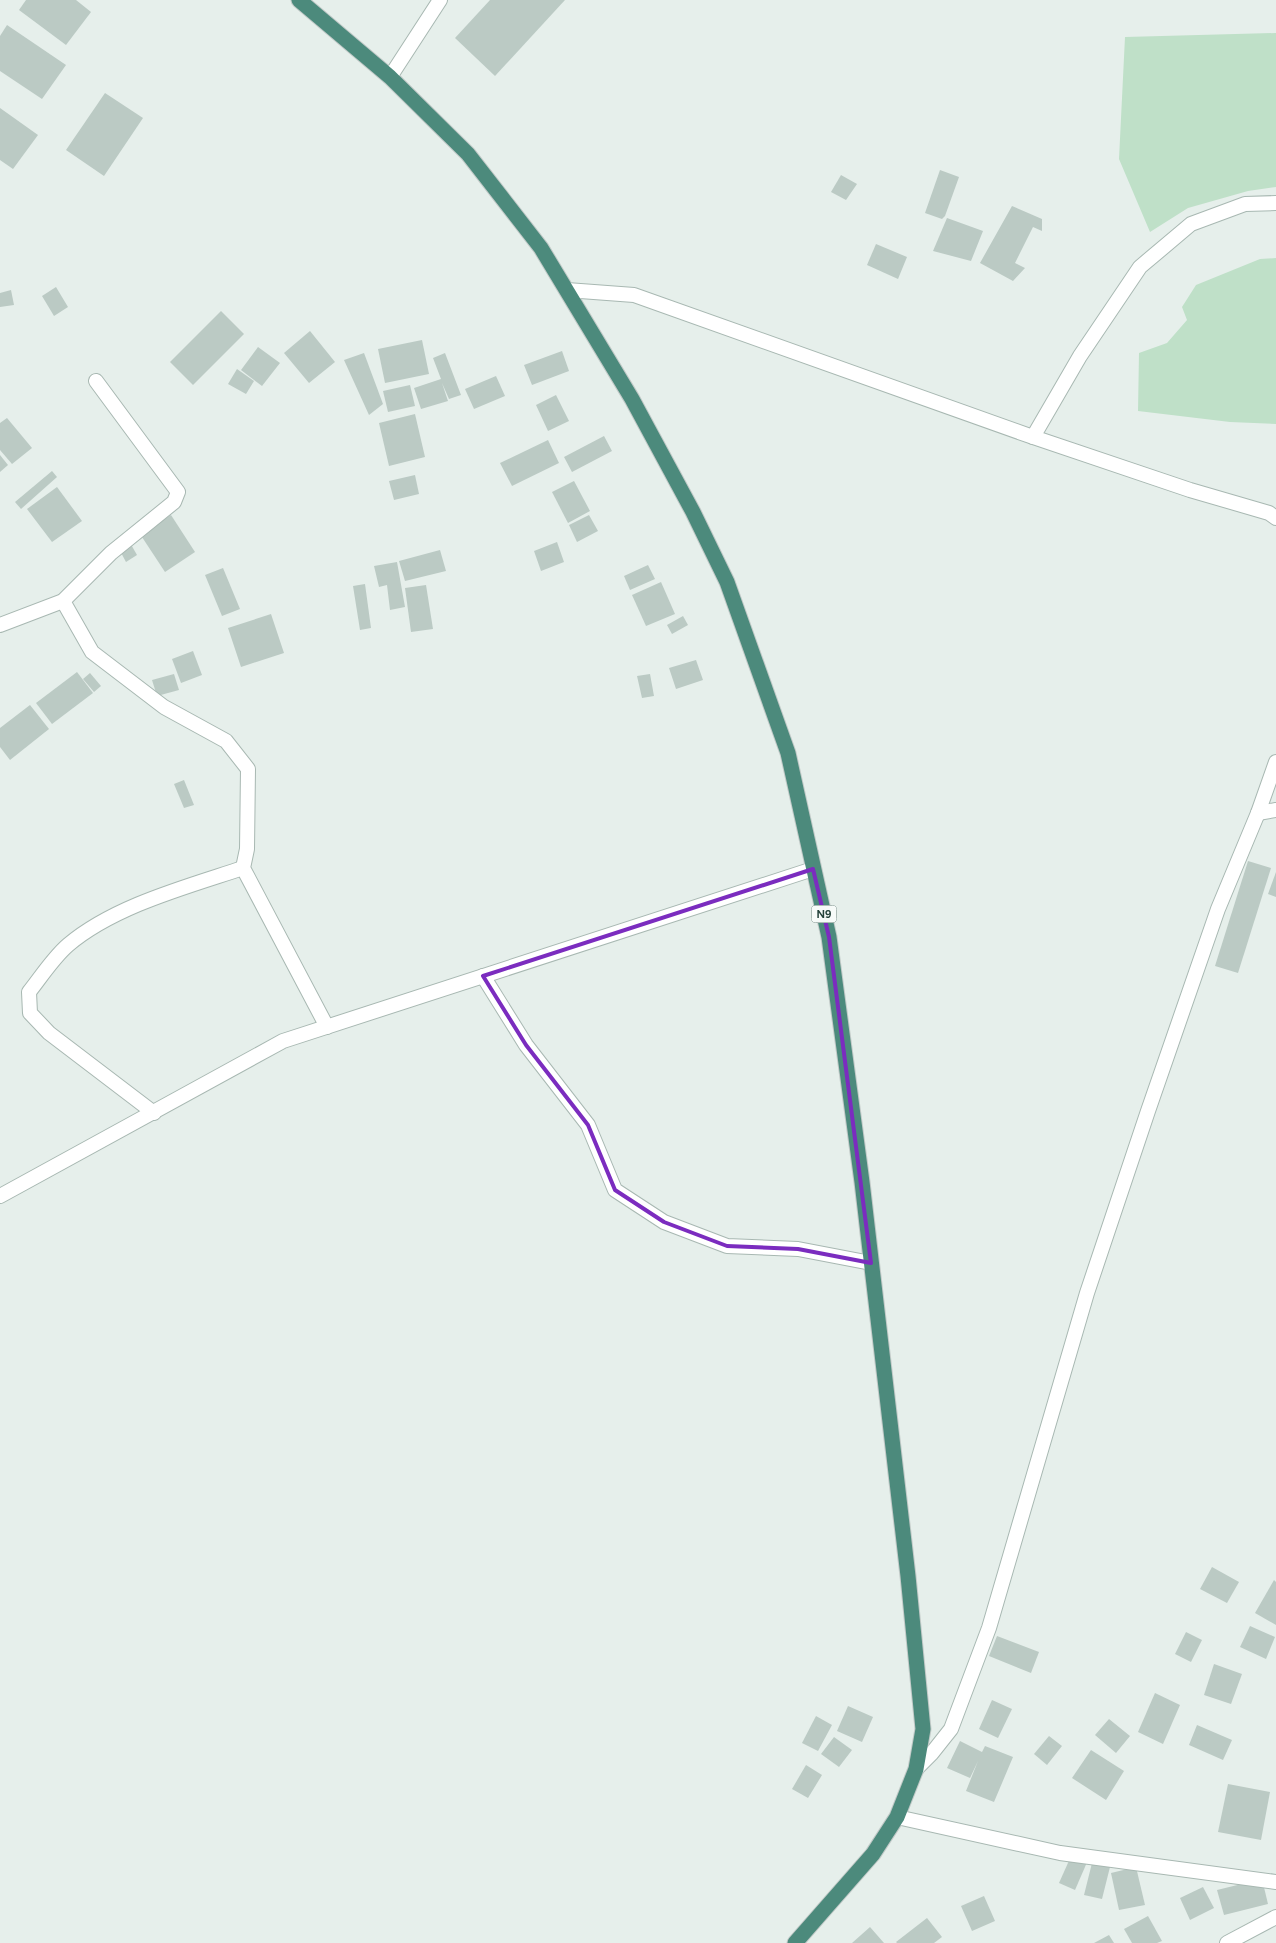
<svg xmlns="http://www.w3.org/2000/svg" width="1276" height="1943" font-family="Figtree,sans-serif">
	<rect width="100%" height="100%" fill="#e6efeb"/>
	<g fill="#bfe0c8">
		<polygon points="1276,33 1276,187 1248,191 1188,208 1150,232 1119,159 1125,37"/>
		<polygon points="1276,258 1276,424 1230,422 1138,411 1139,353 1167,343 1187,320 1182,307 1196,285 1260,259"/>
	</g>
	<g fill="#bbcac4">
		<polygon points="26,0 76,0 91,12 66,45 19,10"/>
		<polygon points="490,0 565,0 495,76 455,38"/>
		<polygon points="7,25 66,65 42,99 0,71 0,36"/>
		<polygon points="105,93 143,118 104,176 66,150"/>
		<polygon points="0,108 38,135 13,169 0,160"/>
		<polygon points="940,170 959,177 945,216 942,219 925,213"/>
		<polygon points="841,175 857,184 846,200 831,192"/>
		<polygon points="1012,206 1042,219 1042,231 1033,227 1015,263 1025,268 1013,281 980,263"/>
		<polygon points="947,218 983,231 971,261 933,251"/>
		<polygon points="876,244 907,257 898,279 867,265"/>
		<polygon points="56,287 68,307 54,316 42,296"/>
		<polygon points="11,290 14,305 0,307 0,293"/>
		<polygon points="221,311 244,334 193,385 170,362"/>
		<polygon points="310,331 335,362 309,383 284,353"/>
		<polygon points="422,340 429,374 385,383 378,349"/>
		<polygon points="258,347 280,363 262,386 241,370"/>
		<polygon points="562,351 569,371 532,385 524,365"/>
		<polygon points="364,353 383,404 369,415 344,360"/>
		<polygon points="445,353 461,395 449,399 442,383 448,401 421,409 414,388 441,379 433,358"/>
		<polygon points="237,369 254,381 246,394 228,384"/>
		<polygon points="496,376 505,396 474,409 465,389"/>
		<polygon points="410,385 415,406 388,412 383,391"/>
		<polygon points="556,395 569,421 548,431 536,405"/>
		<polygon points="415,414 425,457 389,466 379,423"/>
		<polygon points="7,418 32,448 12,464 0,450 0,423"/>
		<polygon points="604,436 612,451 572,472 564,457"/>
		<polygon points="548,440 559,463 512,486 500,463"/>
		<polygon points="0,455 8,465 0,472"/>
		<polygon points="52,471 57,477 21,509 15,502"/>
		<polygon points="415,475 419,494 394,500 389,481"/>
		<polygon points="574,481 590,511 568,523 552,492"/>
		<polygon points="57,487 82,521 52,542 27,509"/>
		<polygon points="171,515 195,552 165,572 140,534"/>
		<polygon points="589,515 598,531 577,542 569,525"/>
		<polygon points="129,541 137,555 126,562 118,547"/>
		<polygon points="557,542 564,562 541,571 534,551"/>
		<polygon points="440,550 446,571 405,581 399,561"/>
		<polygon points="397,562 405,607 390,610 387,585 379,587 374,566"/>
		<polygon points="648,565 655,579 630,590 624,576"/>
		<polygon points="223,568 240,609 222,616 205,575"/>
		<polygon points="661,582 675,614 646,626 632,595"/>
		<polygon points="365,584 371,628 360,630 353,586"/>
		<polygon points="426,585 433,629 411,632 405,588"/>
		<polygon points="271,614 284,653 241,667 228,628"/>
		<polygon points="683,616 688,625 672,634 667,625"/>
		<polygon points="193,651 202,675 181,683 172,659"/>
		<polygon points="696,660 703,680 676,689 669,668"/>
		<polygon points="77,672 93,693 52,724 36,703"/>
		<polygon points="90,673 101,686 94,692 83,679"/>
		<polygon points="174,674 179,690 157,696 152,680"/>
		<polygon points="650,674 654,696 642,698 637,676"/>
		<polygon points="30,705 49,729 10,760 0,747 0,728"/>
		<polygon points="184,780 194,805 184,808 174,784"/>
		<polygon points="1248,861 1271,868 1238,973 1215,966"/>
		<polygon points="1276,872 1276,897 1268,894"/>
		<polygon points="1212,1567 1239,1582 1227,1603 1200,1589"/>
		<polygon points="1274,1580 1276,1582 1276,1625 1255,1613"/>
		<polygon points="1250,1626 1275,1637 1266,1659 1240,1647"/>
		<polygon points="1186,1632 1202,1640 1191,1662 1175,1654"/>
		<polygon points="997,1636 1039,1652 1031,1673 989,1656"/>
		<polygon points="1214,1664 1242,1674 1231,1704 1204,1695"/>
		<polygon points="1155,1693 1180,1705 1163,1744 1138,1732"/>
		<polygon points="992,1700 1012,1709 998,1738 979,1729"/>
		<polygon points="848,1706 873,1717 862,1742 837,1731"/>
		<polygon points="816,1716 832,1725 818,1751 802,1743"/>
		<polygon points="1109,1719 1130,1736 1116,1753 1095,1735"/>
		<polygon points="1197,1725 1232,1740 1223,1760 1189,1745"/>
		<polygon points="1049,1736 1062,1746 1047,1765 1034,1754"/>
		<polygon points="834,1737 852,1750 839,1767 821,1754"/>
		<polygon points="960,1741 982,1752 985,1746 1013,1757 994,1802 966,1791 978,1761 970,1778 947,1768"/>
		<polygon points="1091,1750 1124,1771 1106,1800 1072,1778"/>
		<polygon points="806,1765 822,1775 808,1798 792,1789"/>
		<polygon points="1228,1784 1270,1792 1261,1840 1218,1832"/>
		<polygon points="1072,1854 1088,1860 1075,1890 1059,1883"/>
		<polygon points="1093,1859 1111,1863 1102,1899 1084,1895"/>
		<polygon points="1136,1867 1145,1905 1119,1910 1111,1873"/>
		<polygon points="1262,1879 1268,1904 1224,1915 1217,1890"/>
		<polygon points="1203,1887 1214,1908 1190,1920 1180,1898"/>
		<polygon points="984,1896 995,1921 972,1931 961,1906"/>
		<polygon points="1148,1916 1162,1941 1157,1943 1132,1943 1124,1929"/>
		<polygon points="927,1918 942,1937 934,1943 897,1943 896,1942"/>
		<polygon points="870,1927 884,1943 852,1943"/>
		<polygon points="1109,1935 1114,1943 1094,1943"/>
	</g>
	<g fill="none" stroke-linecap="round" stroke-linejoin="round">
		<defs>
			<g id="minor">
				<polyline points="390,77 440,0"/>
				<polyline points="567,290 634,295 1033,437 1190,490 1269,513 1276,518"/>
				<polyline points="1033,437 1080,356 1140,267 1191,224 1245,204 1276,203"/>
				<polyline points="63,601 92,652 164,707 226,741 248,769 247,849 243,868 327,1027"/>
				<polyline points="0,625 63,601 111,553 174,502 178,492 96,381"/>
				<polyline points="1258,813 1276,810"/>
				<polyline points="483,976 526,1045 588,1125 615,1190 664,1222 727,1246 798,1249 871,1263"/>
				<path d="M154,1113L49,1033L30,1013L29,992C41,977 53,958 68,945C114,906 186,887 243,868"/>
				<polyline points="0,1196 283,1041 813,869"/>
				<polyline points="916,1769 932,1753 951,1729 989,1628 1087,1293 1148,1111 1218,909 1258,813 1276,762"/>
				<polyline points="897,1817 1060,1853 1276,1882"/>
				<polyline points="1227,1943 1276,1917"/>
			</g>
			<polyline id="trunk" points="299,0 390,77 468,154 541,248 632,399 693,512 727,582 788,753 829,937 862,1182 908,1576 923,1729 916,1769 897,1817 873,1854 795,1943"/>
		</defs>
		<use href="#minor" stroke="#a8b8b2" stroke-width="16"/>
		<use href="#trunk" stroke="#c2cac8" stroke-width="17"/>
		<use href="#minor" stroke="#fff" stroke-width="14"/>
		<use href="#trunk" stroke="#4c8a7c" stroke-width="15"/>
	</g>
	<path fill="none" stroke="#7b2cbf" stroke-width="4" stroke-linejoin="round" d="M813,869L829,937L871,1263L798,1249L727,1246L664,1222L615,1190L588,1125L526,1045L483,976Z"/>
	<g text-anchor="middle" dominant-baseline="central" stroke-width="4" stroke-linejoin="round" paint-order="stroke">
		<rect fill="#f7fbf9" stroke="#637a73" stroke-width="1" x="811.5" y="905.5" width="25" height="17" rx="4"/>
		<g font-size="11" font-weight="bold" fill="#24423a">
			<text x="824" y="914">N9</text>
		</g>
	</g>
</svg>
